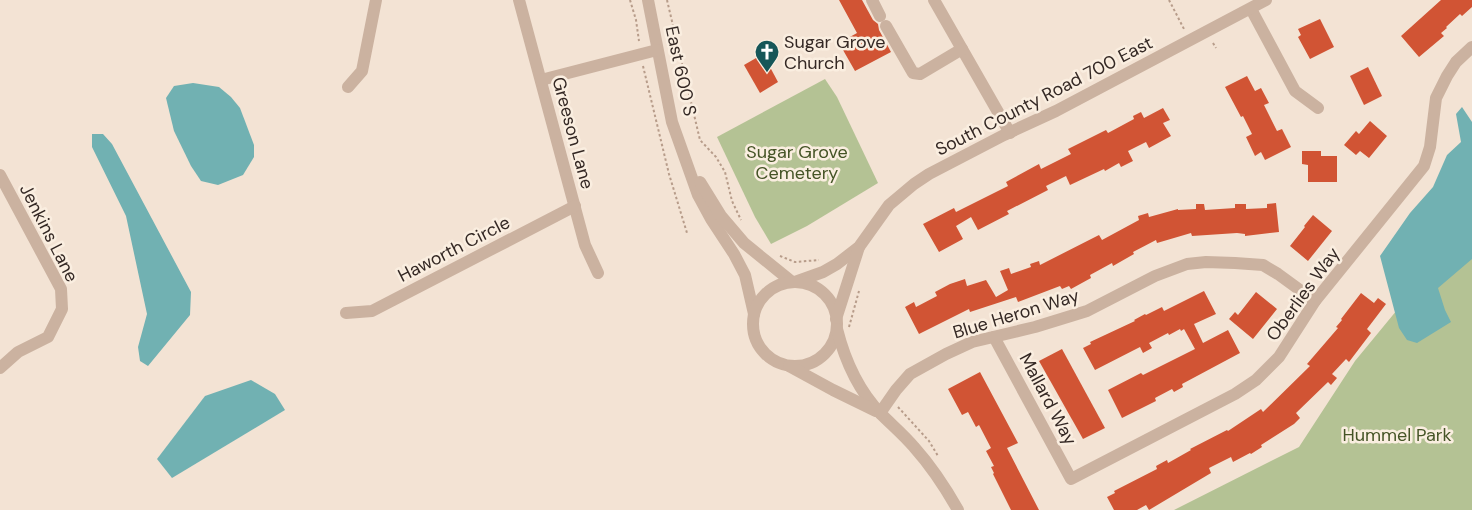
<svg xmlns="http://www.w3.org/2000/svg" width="1472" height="510" font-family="'DM Sans',sans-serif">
	<rect width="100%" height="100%" fill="#f3e3d4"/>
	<g fill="#b4c294">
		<polygon points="825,79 837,97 878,183 807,226 771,244 755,217 717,137"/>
		<polygon points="1472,219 1472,510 1174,510 1299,447 1355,361"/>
	</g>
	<g fill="#71b1b2">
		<polygon points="193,83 219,87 231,97 240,108 254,145 254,157 243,175 218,185 201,181 191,166 174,131 166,98 174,86"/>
		<polygon points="1462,107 1472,122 1472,259 1438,288 1445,310 1451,322 1417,343 1407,340 1399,328 1380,256 1410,213 1433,187 1447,155 1461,142 1456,114"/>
		<polygon points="92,134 103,134 112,144 191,292 190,315 148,366 140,361 138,347 147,314 126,216 92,147"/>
		<polygon points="251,380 275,394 285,410 172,478 157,459 205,396"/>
	</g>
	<g fill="#d15434">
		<polygon points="839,0 862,0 873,20 878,24 879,30 891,52 855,71 839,43 857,33"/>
		<polygon points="1441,0 1472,0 1472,7 1462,16 1460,14 1446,27 1447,28 1441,33 1444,36 1419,57 1401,36"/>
		<polygon points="1320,19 1334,47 1310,59 1298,37 1301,35 1298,29"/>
		<polygon points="763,54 778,82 760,93 744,65"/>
		<polygon points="1368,67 1382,96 1364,105 1350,76"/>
		<polygon points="1247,76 1255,91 1261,88 1269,103 1264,105 1277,131 1282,129 1291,147 1265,160 1261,152 1255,156 1246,137 1252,134 1243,116 1241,117 1225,87"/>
		<polygon points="1163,108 1170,120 1163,123 1171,136 1149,148 1146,142 1128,151 1133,161 1121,167 1119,163 1105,171 1104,169 1070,185 1066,176 1046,186 1048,190 1007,211 1009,214 978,230 971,217 956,226 963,239 939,252 923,224 954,208 956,212 1008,186 1006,182 1039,164 1041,169 1071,154 1068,149 1106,130 1108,133 1134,119 1133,116 1141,112 1144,118"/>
		<polygon points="1370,121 1387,136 1369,158 1360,151 1356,155 1344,145 1356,131 1359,134"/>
		<polygon points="1302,151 1321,151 1321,156 1337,156 1337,182 1308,182 1308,165 1302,164"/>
		<polygon points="1276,203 1279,232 1245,236 1245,234 1237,233 1192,236 1191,233 1157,243 1156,240 1133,252 1134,254 1113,266 1112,263 1090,275 1091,278 1071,289 1069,286 1062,289 1060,286 1018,302 1016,297 970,312 969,309 919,334 905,307 914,302 916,307 937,296 935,292 950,284 965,279 967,286 986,280 996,297 1008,290 1000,271 1009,268 1011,274 1031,267 1030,264 1039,261 1040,265 1099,235 1102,240 1139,220 1138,216 1148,213 1149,217 1178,209 1178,210 1196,209 1196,204 1204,204 1205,210 1235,208 1235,204 1246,204 1246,209 1267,208 1267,204"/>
		<polygon points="1313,215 1332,231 1308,261 1290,246 1305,227 1304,226"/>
		<polygon points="1204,291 1216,314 1194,324 1203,343 1228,330 1240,353 1182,384 1183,387 1174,392 1172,389 1155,398 1156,401 1122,418 1108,390 1141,373 1143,375 1195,349 1184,329 1181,331 1180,329 1169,335 1168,333 1149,343 1152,348 1143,353 1140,347 1095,370 1083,348 1091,344 1090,342 1135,321 1134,320 1145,314 1146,315 1162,307 1164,311"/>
		<polygon points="1256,292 1277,309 1253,339 1229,319 1235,312 1238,315"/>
		<polygon points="1361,293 1374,303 1378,298 1386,304 1367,329 1371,333 1349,362 1346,359 1332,374 1337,378 1331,385 1328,382 1296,413 1300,418 1294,424 1261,445 1262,447 1251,454 1250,453 1233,462 1231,457 1209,468 1211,473 1149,510 1146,505 1137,510 1114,510 1107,497 1115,493 1114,491 1157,469 1156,466 1167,460 1168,463 1191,450 1190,449 1227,430 1228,431 1261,409 1263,412 1310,366 1307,364 1338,328 1336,327 1342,320 1341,319"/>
		<polygon points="1062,349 1105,428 1083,439 1039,361"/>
		<polygon points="980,372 1018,443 1007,448 1039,510 1011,510 993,474 994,473 991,467 994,466 986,451 991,448 979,425 976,427 968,412 962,415 948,389"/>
	</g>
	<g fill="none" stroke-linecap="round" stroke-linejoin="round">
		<g stroke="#b79c8a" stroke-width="2" stroke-dasharray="2.5 2.5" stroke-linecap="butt">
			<polyline points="630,0 636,20 639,41"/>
			<polyline points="667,0 700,140 716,157 725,172 732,201 741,220"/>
			<polyline points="1169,0 1184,29"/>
			<polyline points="1213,43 1216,48"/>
			<polyline points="643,66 669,174 687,233"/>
			<polyline points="950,149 963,142"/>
			<polyline points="780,256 795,262 819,260"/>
			<polyline points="849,327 859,291"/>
			<polyline points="898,407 929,441 938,456"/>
		</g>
		<g stroke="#cbb2a0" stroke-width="12">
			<polyline points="519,0 585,245 598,273"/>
			<polyline points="648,0 672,122 698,195 711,219 734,254 745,275 754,314"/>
			<polyline points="872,0 880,16"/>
			<polyline points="934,0 1010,133"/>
			<polyline points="1251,9 1295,91 1318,108"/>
			<polyline points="886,26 913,73 920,74 962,49"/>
			<polyline points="541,80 657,50"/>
			<polyline points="348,87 362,71 376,0"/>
			<polyline points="0,175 61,289 62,309 48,337 18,352 0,368"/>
			<polyline points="700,182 721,216 744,243 792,282"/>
			<polyline points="795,282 823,272 837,264 859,247 889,205 914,184 929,174 1004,135 1056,111 1266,0"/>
			<circle cx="795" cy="324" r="42"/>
			<polyline points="346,313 372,311 575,206"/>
			<polyline points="836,319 859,247"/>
			<path d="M837,329C845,361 858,390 881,414C892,425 904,435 914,447C931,466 945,487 958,510"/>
			<polyline points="994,337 1071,479 1235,394 1256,380 1279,357 1315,301 1424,166 1430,147 1436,98 1447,76 1456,62 1472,47"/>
			<polyline points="789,366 833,390 876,411"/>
			<polyline points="880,413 896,390 910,374 946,354 972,342 1035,327 1087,311 1155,276 1187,264 1206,262 1235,263 1263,265 1278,274 1315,301"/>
		</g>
	</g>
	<defs>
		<symbol id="church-pin" viewBox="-11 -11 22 30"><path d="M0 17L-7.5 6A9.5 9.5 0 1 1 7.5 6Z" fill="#165658" stroke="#faeee0"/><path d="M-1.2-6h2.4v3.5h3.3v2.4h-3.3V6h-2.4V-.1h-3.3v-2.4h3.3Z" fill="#fff"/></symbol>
	</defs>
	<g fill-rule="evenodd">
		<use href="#church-pin" x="753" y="38" width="28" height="38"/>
	</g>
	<g text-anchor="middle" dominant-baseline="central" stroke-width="5" stroke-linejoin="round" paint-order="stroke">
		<g font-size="18" fill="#342824" stroke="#faeee0" text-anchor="start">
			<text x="784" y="42">Sugar Grove<tspan x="784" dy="21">Church</tspan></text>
		</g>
		<g font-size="18" fill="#342824" stroke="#faeee0">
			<text transform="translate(681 71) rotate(78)">East 600 S</text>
			<text transform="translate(1044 96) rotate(-27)">South County Road 700 East</text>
			<text transform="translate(573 133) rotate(75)">Greeson Lane</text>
			<text transform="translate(49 233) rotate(63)">Jenkins Lane</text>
			<text transform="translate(454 249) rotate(-27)">Haworth Circle</text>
			<text transform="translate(1303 294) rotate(-54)">Oberlies Way</text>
			<text transform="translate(1016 314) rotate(-17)">Blue Heron Way</text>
			<text transform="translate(1048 399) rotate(62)">Mallard Way</text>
		</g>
		<g font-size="18" fill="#455426" stroke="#faeee0">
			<text x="797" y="152">Sugar Grove<tspan x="797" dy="21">Cemetery</tspan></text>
			<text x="1397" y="435">Hummel Park</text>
		</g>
	</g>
</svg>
